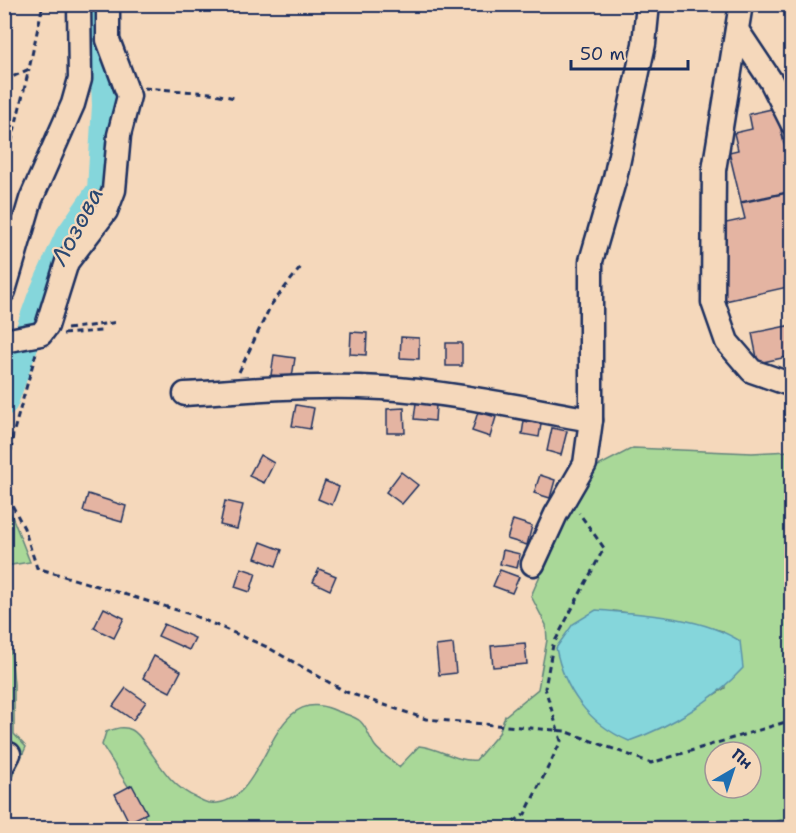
<svg xmlns="http://www.w3.org/2000/svg" width="796" height="833" font-family="'Shantell Sans',sans-serif">
	<rect width="100%" height="100%" fill="#f5d8bb"/>
	<filter id="ink" filterUnits="userSpaceOnUse"><feTurbulence type="fractalNoise" baseFrequency=".0167" numOctaves="2"/><feDisplacementMap in="SourceGraphic" scale="12" xChannelSelector="R" yChannelSelector="G"/><feConvolveMatrix kernelMatrix="1 2 1 2 8 2 1 2 1" color-interpolation-filters="sRGB"/></filter>
	<g filter="url(#ink)">
		<g fill="#a9d898" stroke="#62847b" stroke-width="1.5" fill-rule="evenodd">
			<path d="M633,448L752,453L791,451V821L781,820L751,828H150L140,805L102,745L106,732C114,729 123,725 132,730C138,733 143,741 147,747C162,768 173,788 197,798C201,800 206,803 210,803C270,808 265,683 332,709C340,713 356,716 361,722C367,728 370,739 375,746C381,754 392,760 399,767L419,746C440,748 456,762 476,760L499,733L505,716L538,689L547,640L546,625L531,596L578,489L596,467ZM614,611L679,620L723,631L725,688L692,708ZM715,752H751V788H715Z"/>
			<polygon points="5,509 10,511 30,562 5,566"/>
			<polygon points="4,580 14,684 14,734 26,747 5,792"/>
		</g>
		<path fill="#85d6db" stroke="#5b93a9" stroke-width="1.5" d="M596,610C643,614 700,616 740,641L743,668C714,700 670,727 629,741C589,724 564,690 556,648L573,624Z"/>
		<g fill="none" stroke-linecap="round" stroke-linejoin="round">
			<polyline stroke="#85d6db" stroke-width="28" points="4,402 41,298 68,238 101,190 106,105 102,22"/>
		</g>
		<g fill="#e4b4a2" stroke="#1b2f5e" stroke-width="1.5">
			<polygon points="776,108 792,179 792,191 741,202 729,152 738,150 734,133 752,129 749,114"/>
			<polygon points="792,192 792,286 725,301 726,223 745,219 741,203"/>
			<polygon points="792,325 792,356 758,363 752,333"/>
			<polygon points="351,332 367,333 366,355 350,354"/>
			<polygon points="401,337 419,338 419,359 400,358"/>
			<rect x="446" y="343" width="16" height="23"/>
			<polygon points="274,355 295,358 292,377 271,375"/>
			<polygon points="416,403 436,405 435,421 414,419"/>
			<polygon points="296,405 314,408 310,429 292,426"/>
			<polygon points="404,408 405,433 387,433 387,409"/>
			<polygon points="478,412 496,417 490,437 472,431"/>
			<polygon points="524,421 541,424 539,437 522,434"/>
			<polygon points="552,428 567,431 561,455 547,451"/>
			<polygon points="260,455 274,463 264,483 249,476"/>
			<polygon points="401,472 418,485 402,504 386,492"/>
			<polygon points="540,475 555,480 550,498 534,493"/>
			<polygon points="325,481 339,487 332,505 318,499"/>
			<polygon points="88,494 126,506 122,522 83,511"/>
			<polygon points="225,501 243,505 237,529 220,525"/>
			<polygon points="513,520 532,526 527,545 507,539"/>
			<polygon points="261,542 282,550 276,566 255,558"/>
			<polygon points="503,550 520,554 517,568 500,564"/>
			<polygon points="241,568 256,573 250,592 235,587"/>
			<polygon points="319,569 336,576 330,590 313,582"/>
			<polygon points="500,570 519,577 512,593 493,586"/>
			<polygon points="104,608 124,618 114,638 94,628"/>
			<polygon points="164,624 195,638 189,650 158,636"/>
			<polygon points="525,643 527,664 493,667 491,646"/>
			<polygon points="453,644 456,673 439,675 436,646"/>
			<polygon points="154,656 181,671 170,692 143,678"/>
			<polygon points="126,688 146,702 133,720 113,706"/>
			<polygon points="132,785 147,813 129,822 115,794"/>
		</g>
		<g fill="none" stroke-linecap="round" stroke-linejoin="round">
			<defs>
				<g id="minor">
					<polyline points="741,4 714,170 713,302 727,342 752,371 792,385"/>
					<polyline points="737,30 771,81 792,123"/>
					<polyline points="4,291 31,199 73,104 80,79 79,4"/>
					<polyline points="4,341 41,334 47,326 67,262 106,211 114,190 119,135 129,96 108,40 108,4"/>
					<path d="M185,394C251,390 317,384 382,388C452,392 522,408 591,420"/>
					<polyline points="533,564 556,514 585,464 591,420 591,261 615,178 644,44 648,4"/>
					<polyline points="4,763 9,754"/>
				</g>
			</defs>
			<use href="#minor" stroke="#1b2f5e" stroke-width="27"/>
			<g stroke="#1b2f5e" stroke-width="3" stroke-dasharray="6 4.5" stroke-linecap="butt">
				<polyline points="4,81 29,69 43,4"/>
				<polyline points="144,88 210,93 235,98"/>
				<polyline points="4,173 29,69"/>
				<polyline points="67,329 119,322"/>
				<polyline points="63,334 101,331"/>
				<polyline points="239,372 271,305 301,267"/>
				<polyline points="4,500 11,503 24,528 37,568 190,614 267,647 346,692 426,719 565,731 651,763 792,720"/>
				<polyline points="11,503 9,469 13,434 36,353"/>
				<polyline points="505,828 525,814 561,741 545,688 553,645 604,548 579,513"/>
			</g>
			<use href="#minor" stroke="#f5d8bb" stroke-width="22"/>
		</g>
	</g>
	<g text-anchor="middle" dominant-baseline="central" stroke-width="4.5" stroke-linejoin="round" paint-order="stroke">
		<g font-size="24" font-style="italic" fill="#2b4871" stroke="#f5d8bb">
			<text transform="translate(77 226) rotate(-62)">Лозова</text>
		</g>
	</g>
	<rect width="796" height="833" fill="none" stroke="#f5d8bb" stroke-width="24"/>
	<rect x="12" y="12" width="772" height="809" fill="none" stroke="#1b2f5e" stroke-width="2" filter="url(#ink)"/>
	<g transform="translate(733 770) rotate(39)"><circle r="28" fill="#f5d8bb" stroke="#9e9496" stroke-width="1.5"/>
	<path d="M0-4.5L10 22L0 15L-10 22Z" fill="#1f6fb2"/>
	<text y="-9" font-size="16" font-weight="bold" text-anchor="middle" fill="#1b2f5e">Пн</text>
	</g>
	<path d="M571 60v9h117v-9" fill="none" stroke="#1b2f5e" stroke-width="3"/>
	<text x="580" y="60" font-size="18" fill="#1b2f5e" stroke="#f5d8bb" stroke-width="4.5" paint-order="stroke">50 m</text>
</svg>
